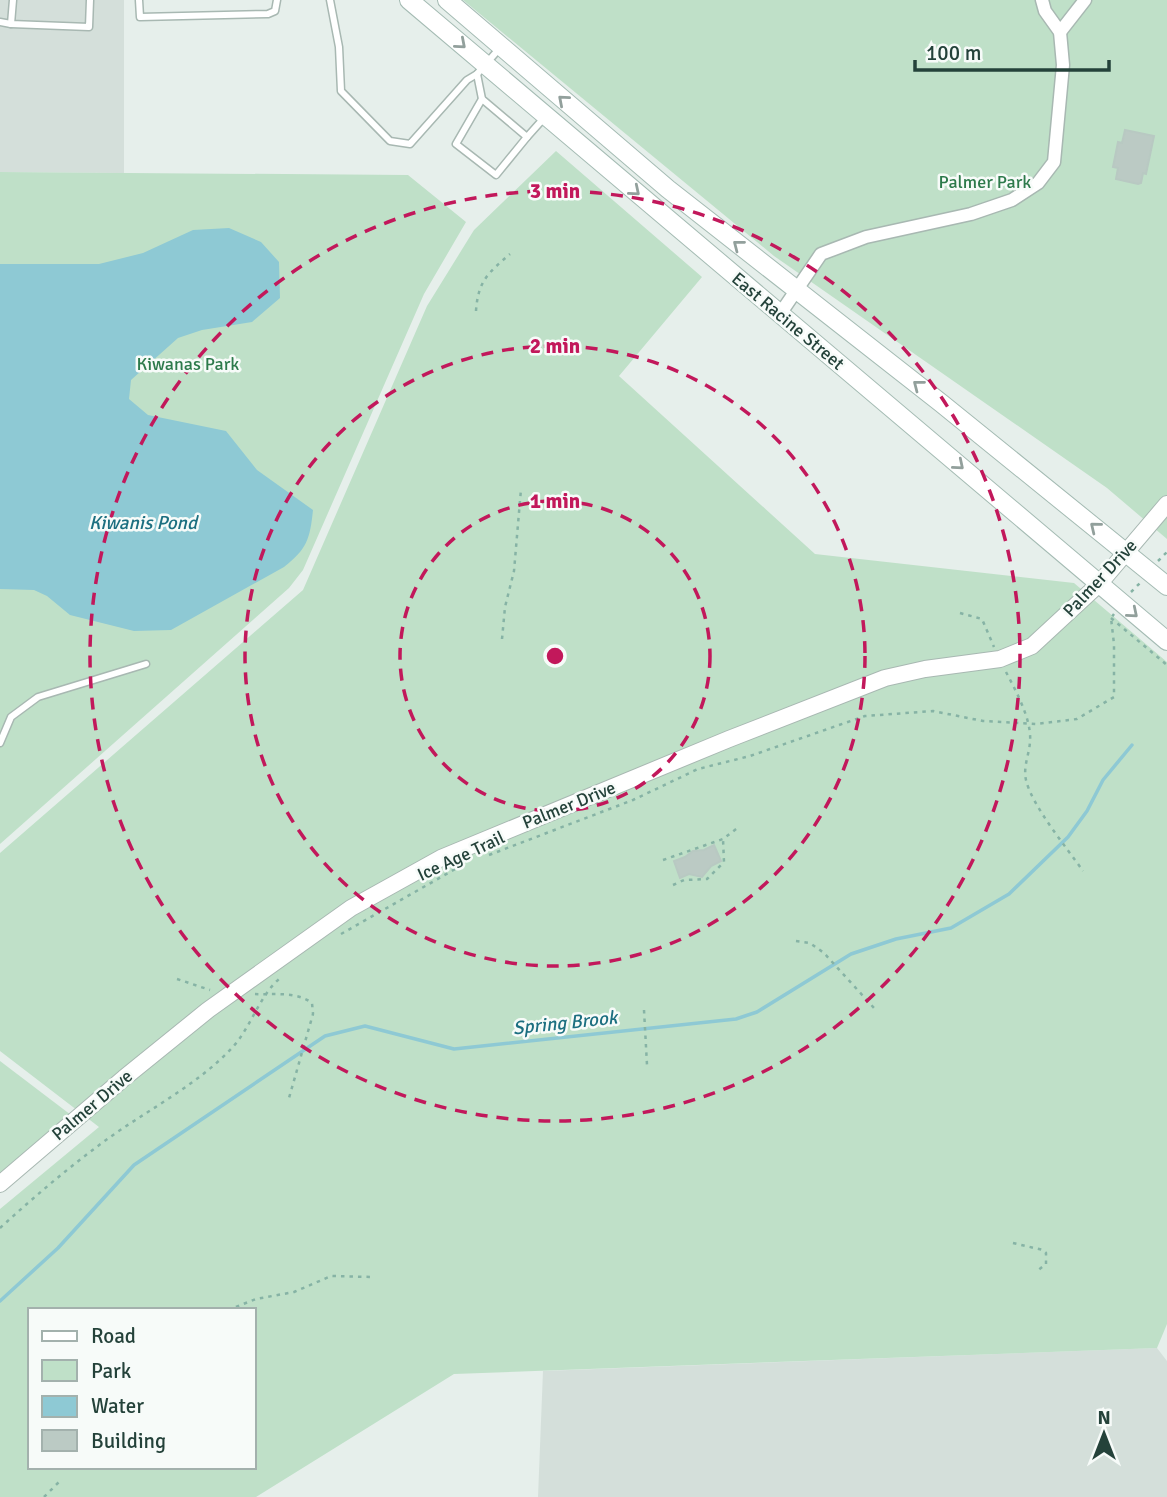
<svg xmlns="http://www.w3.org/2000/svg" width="1167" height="1497" font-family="Signika,sans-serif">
	<rect width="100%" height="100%" fill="#e6efeb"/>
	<g fill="#d4dfda">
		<polygon points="0,0 124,0 124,173 0,172"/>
		<polygon points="1157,1348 1167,1361 1167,1497 538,1497 543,1371"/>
	</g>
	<g fill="#bfe0c8" fill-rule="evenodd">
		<polygon points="463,0 1167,0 1167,539 1107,488 774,256"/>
		<path d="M556,151L702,277L619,376L815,554L1074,583L1167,662V1324L1157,1348L454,1374L256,1497H0V1209L99,1127L0,1051V853L303,590L427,306L474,230ZM30,1310H254V1467H30Z"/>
		<polygon points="0,172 408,175 466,222 424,294 303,570 289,588 0,844"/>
		<polygon points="0,1061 71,1115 0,1174"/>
	</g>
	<path fill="#8ec9d4" d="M229,228L261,242L279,262L280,298L252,322L202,330L178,338L131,380L129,399L148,415L226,431L257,470L313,510C310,539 307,549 284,567L171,630L134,631L70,615L47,596L34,590L0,589V264H99L143,253L193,230Z"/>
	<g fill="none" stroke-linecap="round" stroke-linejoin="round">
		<polyline stroke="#8ec9d4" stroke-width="3.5" points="0,1301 58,1248 134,1165 325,1036 365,1026 454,1049 736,1019 757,1012 851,954 896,939 951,928 1009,894 1068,837 1087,811 1103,780 1132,745"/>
	</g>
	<g fill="#bbcac4" stroke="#b8c9c2" stroke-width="2">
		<polygon points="1125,130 1154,136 1146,174 1143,173 1141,183 1138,184 1116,179 1118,168 1113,167 1118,142 1122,143"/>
		<polygon points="714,845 721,861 711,866 702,877 689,874 680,878 674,861 685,857 693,851 704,850"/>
	</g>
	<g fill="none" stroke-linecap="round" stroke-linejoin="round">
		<defs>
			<g id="service">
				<polyline points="13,0 11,24 89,27 90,0"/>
				<polyline points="139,0 140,17 268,14 275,11 277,0"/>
				<polyline points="330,0 339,47 341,91 390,141 410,144 467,80 477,74 499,49"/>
				<polyline points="0,22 11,24"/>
				<polyline points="477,74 482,99 527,137 544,118"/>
				<polyline points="482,99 456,144 496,175 527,137"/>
				<polyline points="0,743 11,717 38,697 146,664"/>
			</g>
			<g id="minor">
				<polyline points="1060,32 1085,0"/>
				<polyline points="780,314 821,254 866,237 971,214 1012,200 1038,183 1054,162 1063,65 1060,32 1045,11 1042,0"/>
			</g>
			<polyline id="tertiary" points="0,1184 124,1078 208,1010 351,908 441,858 729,739 885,678 925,669 1000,659 1032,646 1099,584 1167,504"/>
			<g id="secondary">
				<polyline points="409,0 1167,641"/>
				<polyline points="447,0 668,189 941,403 1167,586"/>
			</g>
		</defs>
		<use href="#service" stroke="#a8b8b2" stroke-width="9"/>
		<use href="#minor" stroke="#a8b8b2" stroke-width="15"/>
		<use href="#tertiary" stroke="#a8b8b2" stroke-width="18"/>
		<use href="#secondary" stroke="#a4bbb3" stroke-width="20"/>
		<g stroke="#86b3a5" stroke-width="2.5" stroke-dasharray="3.5 5" stroke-linecap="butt">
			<path d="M476,311C478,281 488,273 510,254"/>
			<polyline points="1158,561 1167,552"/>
			<polyline points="1131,592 1141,582"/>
			<polyline points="960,613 982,619 994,647"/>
			<polyline points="1111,618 1167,665"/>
			<polyline points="502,639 505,607 514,571 521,489"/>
			<path d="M1006,672C1016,691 1032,720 1030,742C1029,755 1023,767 1026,780C1032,806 1067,848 1083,871"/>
			<polyline points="489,855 633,800 698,769 750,756 865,716 933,711 983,721 1036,724 1077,719 1114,697 1114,644 1111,618 1114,614"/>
			<polyline points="663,860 723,839 740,826"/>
			<polyline points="673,885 684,880 707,879 724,862 723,839"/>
			<polyline points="341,934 457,868"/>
			<polyline points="796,941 810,943 824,953 874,1008"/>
			<polyline points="177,979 210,990"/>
			<path d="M255,994C274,995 296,991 312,1003L313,1014L289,1098"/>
			<polyline points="644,1010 647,1065"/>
			<path d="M0,1228C34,1197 69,1167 106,1140C146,1111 197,1085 231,1049C251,1028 258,998 279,979"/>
			<polyline points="1013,1243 1043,1250 1046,1253 1046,1264 1037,1271"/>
			<polyline points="228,1310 256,1299 294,1292 331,1276 373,1277"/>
			<polyline points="44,1497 60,1481"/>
		</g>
		<use href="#service" stroke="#fff" stroke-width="6"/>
		<use href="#minor" stroke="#fff" stroke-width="12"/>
		<use href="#tertiary" stroke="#fff" stroke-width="16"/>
		<use href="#secondary" stroke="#fff" stroke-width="18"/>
	</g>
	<defs><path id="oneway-chevron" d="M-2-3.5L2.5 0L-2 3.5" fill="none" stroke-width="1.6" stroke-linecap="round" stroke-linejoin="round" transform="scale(1.75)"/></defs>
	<g stroke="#92a09c">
		<use href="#oneway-chevron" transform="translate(461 44) rotate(41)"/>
		<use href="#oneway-chevron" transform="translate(563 100) rotate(-139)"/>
		<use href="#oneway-chevron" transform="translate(635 191) rotate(40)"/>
		<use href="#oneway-chevron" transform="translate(738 245) rotate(-142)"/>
		<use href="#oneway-chevron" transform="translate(918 385) rotate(-142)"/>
		<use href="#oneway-chevron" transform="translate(959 465) rotate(40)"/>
		<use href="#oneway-chevron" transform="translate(1095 527) rotate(-141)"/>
		<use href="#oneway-chevron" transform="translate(1133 613) rotate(40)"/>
	</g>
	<g fill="none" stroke="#c2185b" stroke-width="3.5" stroke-dasharray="12 9">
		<circle cx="555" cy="656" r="155"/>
		<circle cx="555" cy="656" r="310"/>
		<circle cx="555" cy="656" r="465"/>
	</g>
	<g text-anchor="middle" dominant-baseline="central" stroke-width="5" stroke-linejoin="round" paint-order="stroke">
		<g font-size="18" fill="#2d7a4b" stroke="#f7fbf9">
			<text x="985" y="182">Palmer Park</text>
			<text x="188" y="364">Kiwanas Park</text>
		</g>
		<g font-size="18" fill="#24423a" stroke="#f7fbf9">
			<text transform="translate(788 321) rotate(40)">East Racine Street</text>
			<text transform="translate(1100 578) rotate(-47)">Palmer Drive</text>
			<text transform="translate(569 805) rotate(-22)">Palmer Drive</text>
			<text transform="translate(461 856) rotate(-25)">Ice Age Trail</text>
			<text transform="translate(92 1105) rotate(-40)">Palmer Drive</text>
		</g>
		<g font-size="19" font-style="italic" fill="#1c6f80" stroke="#f7fbf9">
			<text x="143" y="523">Kiwanis Pond</text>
			<text transform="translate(565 1023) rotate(-6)">Spring Brook</text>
		</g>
	</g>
	<circle cx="555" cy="656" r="10" fill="#c2185b" stroke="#f7fbf9" stroke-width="3.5"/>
	<g font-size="21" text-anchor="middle" font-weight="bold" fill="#c2185b" stroke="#f7fbf9" stroke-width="5" stroke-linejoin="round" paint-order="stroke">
		<text x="555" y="198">3 min</text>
		<text x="555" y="353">2 min</text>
		<text x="555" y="508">1 min</text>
	</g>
	<rect x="28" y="1308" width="228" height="161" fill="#f7fbf9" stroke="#a3b1ad" stroke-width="2"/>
	<rect x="42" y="1331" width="35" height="10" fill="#ffffff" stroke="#a3b1ad" stroke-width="2"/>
	<text x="91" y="1343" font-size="21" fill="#24423a">Road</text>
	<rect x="42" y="1360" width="35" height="21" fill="#bfe0c8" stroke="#a3b1ad" stroke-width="2"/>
	<text x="91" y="1378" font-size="21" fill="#24423a">Park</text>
	<rect x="42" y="1396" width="35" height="21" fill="#8ec9d4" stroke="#a3b1ad" stroke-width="2"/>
	<text x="91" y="1413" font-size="21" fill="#24423a">Water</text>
	<rect x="42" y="1430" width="35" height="21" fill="#bbcac4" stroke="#a3b1ad" stroke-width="2"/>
	<text x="91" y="1448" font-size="21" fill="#24423a">Building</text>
	<g transform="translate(1104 1434)" stroke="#f7fbf9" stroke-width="5" paint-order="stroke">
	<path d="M0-5L12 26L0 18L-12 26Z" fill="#24423a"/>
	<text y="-10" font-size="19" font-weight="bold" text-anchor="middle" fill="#24423a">N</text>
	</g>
	<path d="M915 60v10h194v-10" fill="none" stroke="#24423a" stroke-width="3.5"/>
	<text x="926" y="60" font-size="21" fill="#24423a" stroke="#f7fbf9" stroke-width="5" paint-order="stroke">100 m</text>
</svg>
